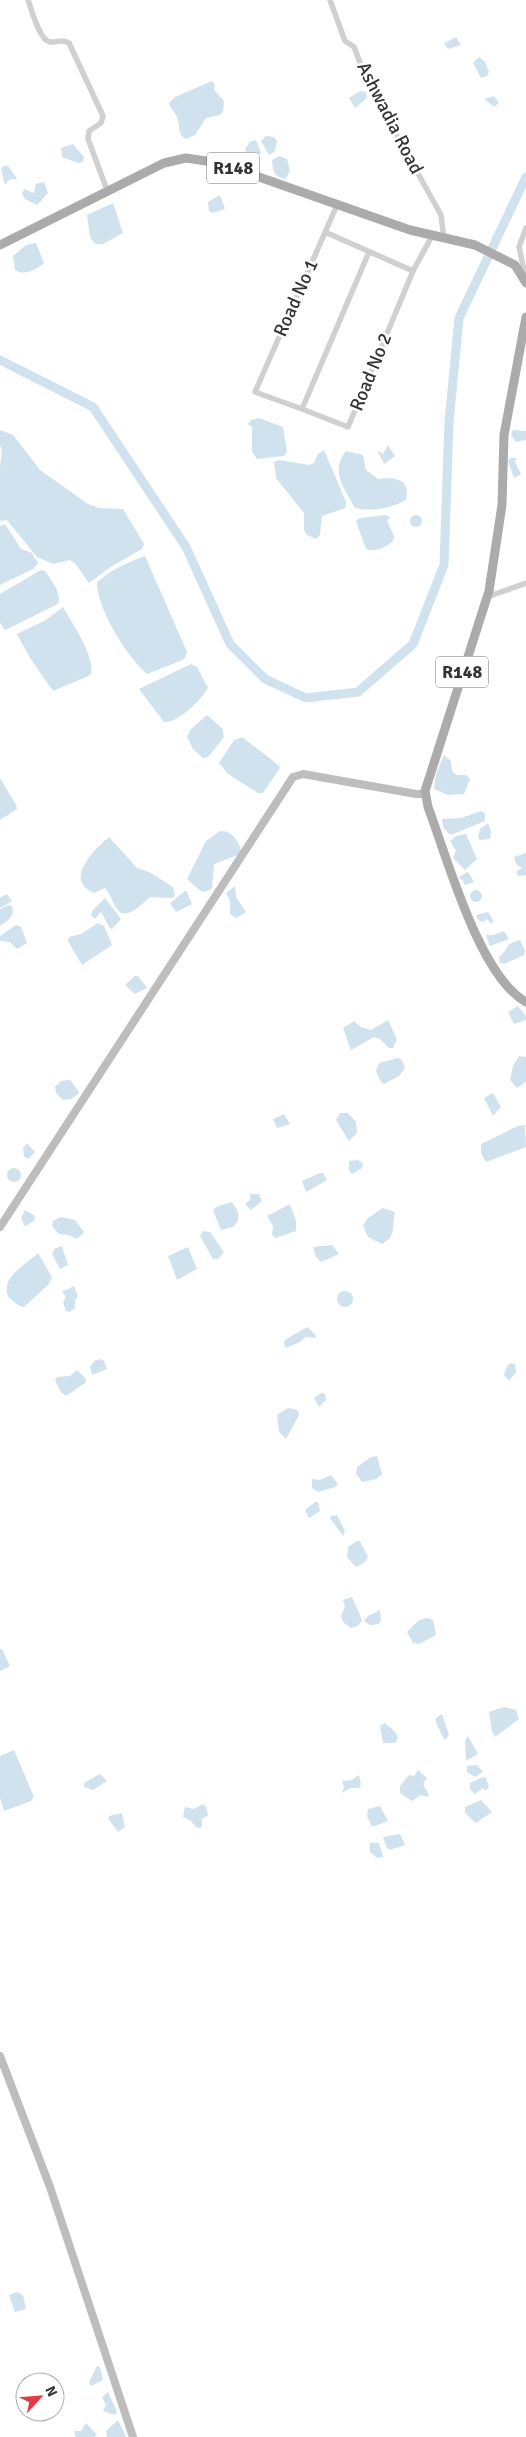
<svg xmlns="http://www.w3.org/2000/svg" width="526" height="2437" font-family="Signika,sans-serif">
	<rect width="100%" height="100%" fill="#fff"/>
	<g fill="#cfe2ee">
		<polygon points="456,37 461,45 448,49 444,43"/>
		<polygon points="479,57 485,62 489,72 487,76 481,78 473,63"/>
		<path d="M212,81L215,85L214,90L224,101L223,111L220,115L206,118L195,135L186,139C176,133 181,126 177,117C175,111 170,109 169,103L175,97Z"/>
		<polygon points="360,91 366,92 367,98 355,108 349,98"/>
		<polygon points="494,96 499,103 494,107 484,99"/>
		<polygon points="266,136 274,137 277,141 275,151 269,155 261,141"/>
		<polygon points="256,140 261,153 258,156 249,160 245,149 250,142"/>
		<polygon points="73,144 84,157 83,162 78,163 62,157 61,148"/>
		<path d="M279,156L287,159L290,171L285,179C273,176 273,171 272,160Z"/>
		<polygon points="3,166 8,166 17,179 10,179 5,185 1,169"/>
		<polygon points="44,182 48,193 37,205 25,199 22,194 24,189 34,193 36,184"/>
		<polygon points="220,195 225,209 213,213 209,211 208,202"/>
		<polygon points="113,203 123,233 103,244 95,244 90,237 87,215"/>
		<path d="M36,243L44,263C36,270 24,276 15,270L13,256L26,245Z"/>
		<polygon points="259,418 283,427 287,452 284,456 257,459 252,451 252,427 248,424 251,420"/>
		<polygon points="0,430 13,435 40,470 88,504 99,508 123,509 144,544 142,549 112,566 89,583 75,563 70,560 53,564 37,557 7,520 0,521 0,466 2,451 0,445"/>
		<polygon points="513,430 526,431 526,440 516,442 511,435"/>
		<polygon points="388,445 395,456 384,464 377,450 383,454"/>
		<polygon points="324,450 346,502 345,508 322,516 320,535 316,539 307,535 304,530 304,513 276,478 274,462 279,460 309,465 314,463 318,454"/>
		<path d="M346,451L363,455L366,470L378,479C394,477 411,478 406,500C392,508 371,512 355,508C344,487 330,473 346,451Z"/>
		<polygon points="511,458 517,458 515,462 521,474 514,478 508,461"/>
		<path d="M385,515L390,517L387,521L394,536L393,541C384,548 377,552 366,549L356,521L360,518Z"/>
		<circle cx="416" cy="521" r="6"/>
		<polygon points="5,524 21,549 32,553 38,563 33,569 0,585 0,526"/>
		<path d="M145,556L187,652L185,658L180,661L147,674C127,657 97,609 97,582C111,570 128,562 145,556Z"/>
		<path d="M41,570L45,571C51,580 62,593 58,604L5,630L0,623V594Z"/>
		<path d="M63,607C72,623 95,656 91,674L86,677L53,691L30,658L17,634L46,620Z"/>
		<path d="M191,664L197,667L208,688C201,700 178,723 164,722L139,689Z"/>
		<polygon points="207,715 222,728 224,737 208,757 203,758 193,749 187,737 191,729"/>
		<path d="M242,737C249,743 278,763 280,768L263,793H258L228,774L219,763L234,740Z"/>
		<polygon points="444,755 451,761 452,771 456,775 466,775 470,779 464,794 448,795 434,789 436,774"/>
		<polygon points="0,778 16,805 17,809 0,820"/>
		<polygon points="481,811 485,813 485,821 453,834 449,834 443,827 442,819 461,818"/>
		<polygon points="488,823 491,831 490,839 480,840 478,838 480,829"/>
		<path d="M220,831C232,830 241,843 241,854L214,864L212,888L208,891L202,892L187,879L206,841Z"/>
		<polygon points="466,834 477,859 465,870 453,858 456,851 450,841 456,836"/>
		<path d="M109,837L137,868L149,872L173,887L175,896L172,898L150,897C143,903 126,922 117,909C112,902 111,895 105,888L94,893C63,879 95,849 109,837Z"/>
		<polygon points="526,853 526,875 518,876 516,872 522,868 516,864 514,857"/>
		<polygon points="468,872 474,882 464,885 463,880 459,879 460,876"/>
		<polygon points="235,886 236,897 246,912 236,918 230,914 230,901 226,893"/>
		<circle cx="476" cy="896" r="6"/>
		<polygon points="186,890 192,904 176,912 170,903"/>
		<polygon points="7,894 12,901 0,908 0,898"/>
		<polygon points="105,898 121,919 112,929 110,928 101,912 95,919 91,915 93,910"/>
		<path d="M9,905L12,906C15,916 8,921 0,926V909Z"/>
		<polygon points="488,912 493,920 492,924 487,919 483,922 478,920 476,915"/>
		<polygon points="98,923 104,926 112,945 82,965 68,941 69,937 81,934"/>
		<polygon points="16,925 21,927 27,943 17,949 10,942 0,941 0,936"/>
		<polygon points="504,931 509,939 490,946 486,935 493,935"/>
		<polygon points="520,940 525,951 524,955 504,964 500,963 499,957 505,951 509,944"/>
		<polygon points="135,976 138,976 147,988 135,994 125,985"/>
		<polygon points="518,1006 526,1016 526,1020 514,1024 508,1012"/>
		<polygon points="388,1020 397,1039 393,1048 389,1048 380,1039 374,1037 351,1050 343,1028 354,1021 361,1027 371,1030"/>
		<polygon points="519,1056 526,1057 526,1082 517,1088 510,1080 513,1066"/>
		<polygon points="398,1058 402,1060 405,1068 399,1076 384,1084 381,1082 376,1071 379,1063"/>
		<polygon points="70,1080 79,1092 78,1094 71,1099 63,1100 56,1093 55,1087 61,1081"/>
		<polygon points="493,1093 501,1107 493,1116 484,1098"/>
		<polygon points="340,1113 348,1113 356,1122 357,1133 349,1141 336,1120"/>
		<polygon points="284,1114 290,1124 277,1128 273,1119"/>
		<polygon points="525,1125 526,1147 486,1162 481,1153 481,1144 518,1126"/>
		<polygon points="27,1143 35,1152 28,1159 24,1156 23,1148"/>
		<polygon points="358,1160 363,1163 362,1168 352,1174 349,1170 349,1161"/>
		<circle cx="14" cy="1175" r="7"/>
		<polygon points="320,1173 323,1173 327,1180 306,1192 302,1181"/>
		<polygon points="250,1194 259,1194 262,1201 251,1210 245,1204 250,1200"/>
		<polygon points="232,1202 238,1212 238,1221 233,1227 221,1230 213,1210 218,1206"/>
		<polygon points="290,1204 296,1221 296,1231 275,1238 272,1234 273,1226 267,1216"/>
		<path d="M383,1208L395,1212C391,1226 398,1235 382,1244L368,1237L363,1225L368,1218Z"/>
		<polygon points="25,1210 35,1216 34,1221 25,1226 21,1218"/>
		<polygon points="61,1217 75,1220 84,1232 77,1239 69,1235 59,1234 52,1226 53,1221"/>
		<polygon points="203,1231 210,1232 224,1252 218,1259 213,1259 200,1236"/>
		<polygon points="332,1245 339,1254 321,1262 316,1257 313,1247"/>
		<polygon points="62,1246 68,1265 60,1269 52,1254 54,1249"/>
		<polygon points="188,1247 197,1269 177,1280 168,1256"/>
		<path d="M38,1253L52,1277L49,1284L24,1307C18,1306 12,1301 8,1296C0,1276 28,1264 38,1253Z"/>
		<polygon points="74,1286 78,1296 75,1301 75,1308 70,1312 66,1311 63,1302 66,1297 62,1292"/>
		<circle cx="345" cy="1299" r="8"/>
		<polygon points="307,1327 315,1334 316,1338 305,1337 300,1342 286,1348 284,1344 285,1340"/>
		<polygon points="101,1359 104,1361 107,1369 92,1375 90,1367 94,1361"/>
		<polygon points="511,1363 515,1364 516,1372 509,1381 504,1375 507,1366"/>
		<polygon points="77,1370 86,1379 85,1383 66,1396 60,1391 55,1380 57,1377 70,1376"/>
		<polygon points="321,1393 325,1394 326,1400 319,1407 314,1398"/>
		<polygon points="288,1408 298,1410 299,1415 286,1439 279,1432 277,1415"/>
		<polygon points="377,1456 382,1474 376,1479 362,1482 356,1474 357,1467 371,1457"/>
		<polygon points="331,1475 338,1484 335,1487 318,1492 312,1488 312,1479 320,1480"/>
		<polygon points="315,1502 318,1502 320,1511 309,1518 305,1510"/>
		<polygon points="337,1515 345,1531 343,1536 330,1518 331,1516"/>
		<polygon points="357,1541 360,1541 368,1557 365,1562 356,1567 347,1557 348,1547"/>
		<polygon points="352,1597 362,1620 358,1626 351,1628 343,1622 341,1616 345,1606 343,1600"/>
		<polygon points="380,1610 381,1620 379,1624 370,1625 364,1621 368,1616"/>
		<polygon points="427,1618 433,1620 436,1635 419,1644 413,1643 407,1632 419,1620"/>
		<polygon points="0,1649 2,1649 10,1666 0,1671"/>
		<polygon points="504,1707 516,1710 519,1719 495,1737 492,1732 489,1712"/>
		<polygon points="442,1714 449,1735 446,1739 444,1739 436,1723 436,1718"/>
		<polygon points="385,1723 396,1733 398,1738 395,1743 383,1743 380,1726"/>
		<polygon points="468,1736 478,1754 466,1761 465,1741"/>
		<polygon points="14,1750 34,1797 31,1801 4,1811 0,1798 0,1756"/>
		<polygon points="477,1765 483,1772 475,1777 467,1772 467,1766"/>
		<polygon points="418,1770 427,1778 423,1784 429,1795 427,1797 421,1795 412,1801 400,1793 400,1786 409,1775 414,1776"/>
		<polygon points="100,1774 107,1781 93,1790 84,1787 84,1783"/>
		<polygon points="359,1775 361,1784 359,1788 350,1788 342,1793 344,1787 342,1781 352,1780"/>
		<polygon points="483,1777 486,1778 489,1787 485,1791 483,1788 475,1794 470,1789 470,1783"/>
		<polygon points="481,1800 492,1812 476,1823 465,1813 465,1807"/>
		<polygon points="203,1804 206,1807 208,1815 202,1819 202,1827 197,1828 190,1820 183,1817 185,1807 194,1809"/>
		<polygon points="380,1806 388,1821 372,1827 367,1816 368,1809"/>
		<polygon points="122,1813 125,1827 118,1832 109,1820 109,1816"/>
		<polygon points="400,1834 405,1845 390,1850 387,1848 383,1837"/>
		<polygon points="370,1843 379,1843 383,1857 377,1858 370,1852"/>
		<polygon points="17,2292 23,2295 26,2309 15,2312 9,2295"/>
		<polygon points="97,2366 100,2367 103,2380 91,2386 89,2382"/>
		<polygon points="108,2392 117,2412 115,2415 103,2411 106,2405 102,2397"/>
		<polygon points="118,2420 126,2437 107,2437 106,2431"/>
		<polygon points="86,2423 97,2435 94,2437 76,2437 74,2431 81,2431"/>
	</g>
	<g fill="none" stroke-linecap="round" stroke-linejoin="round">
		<polyline stroke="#cfe2ee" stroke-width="9" points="0,360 93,407 186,547 230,644 265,679 306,698 358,692 413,644 444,565 449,422 459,318 526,177"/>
		<g stroke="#d0d0d0" stroke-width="5.5">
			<path d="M28,0C32,10 39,40 50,42C57,43 62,38 69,43L103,116L101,123L89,131L88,139L107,190"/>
			<polyline points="330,0 345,41 354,47 368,83 441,215 444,239"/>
			<polyline points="337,205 255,392 302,409 369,252"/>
			<polyline points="325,232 413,271"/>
			<polyline points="526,279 519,247 526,228"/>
			<polyline points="302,409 348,427 413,271 432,236"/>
			<polyline points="487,597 526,583"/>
		</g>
		<g stroke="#bdbdbd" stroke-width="8">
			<polyline points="0,1227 293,777 303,774 416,794 425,794"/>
			<polyline points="0,2056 50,2187 133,2437"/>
		</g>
		<g stroke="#ababab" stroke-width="9">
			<polyline points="0,245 164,163 186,158 219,163 410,230 475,245 515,265 526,283"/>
			<path d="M526,317L504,435L502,505L489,591L425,791L428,807C447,857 479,976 526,1002"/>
		</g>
	</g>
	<g text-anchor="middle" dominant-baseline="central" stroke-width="5" stroke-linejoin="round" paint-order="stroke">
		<g fill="#fff" stroke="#707070" stroke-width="1">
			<rect x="207" y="152.5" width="52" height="31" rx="4"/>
			<rect x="436" y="656.5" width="52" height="31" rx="4"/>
		</g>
		<g font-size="18" font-weight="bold" fill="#333">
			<text x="233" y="168">R148</text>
			<text x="462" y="672">R148</text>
		</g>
		<g font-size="19" fill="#333" stroke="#fff">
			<text transform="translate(390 118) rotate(63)">Ashwadia Road</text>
			<text transform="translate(296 298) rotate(-66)">Road No 1</text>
			<text transform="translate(371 372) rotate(-68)">Road No 2</text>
		</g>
	</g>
	<g transform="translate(40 2397) rotate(64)"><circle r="24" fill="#ffffff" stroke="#adadad"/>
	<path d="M0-4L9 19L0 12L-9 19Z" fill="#e63946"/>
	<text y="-8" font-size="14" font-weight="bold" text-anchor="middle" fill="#333333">N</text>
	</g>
</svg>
